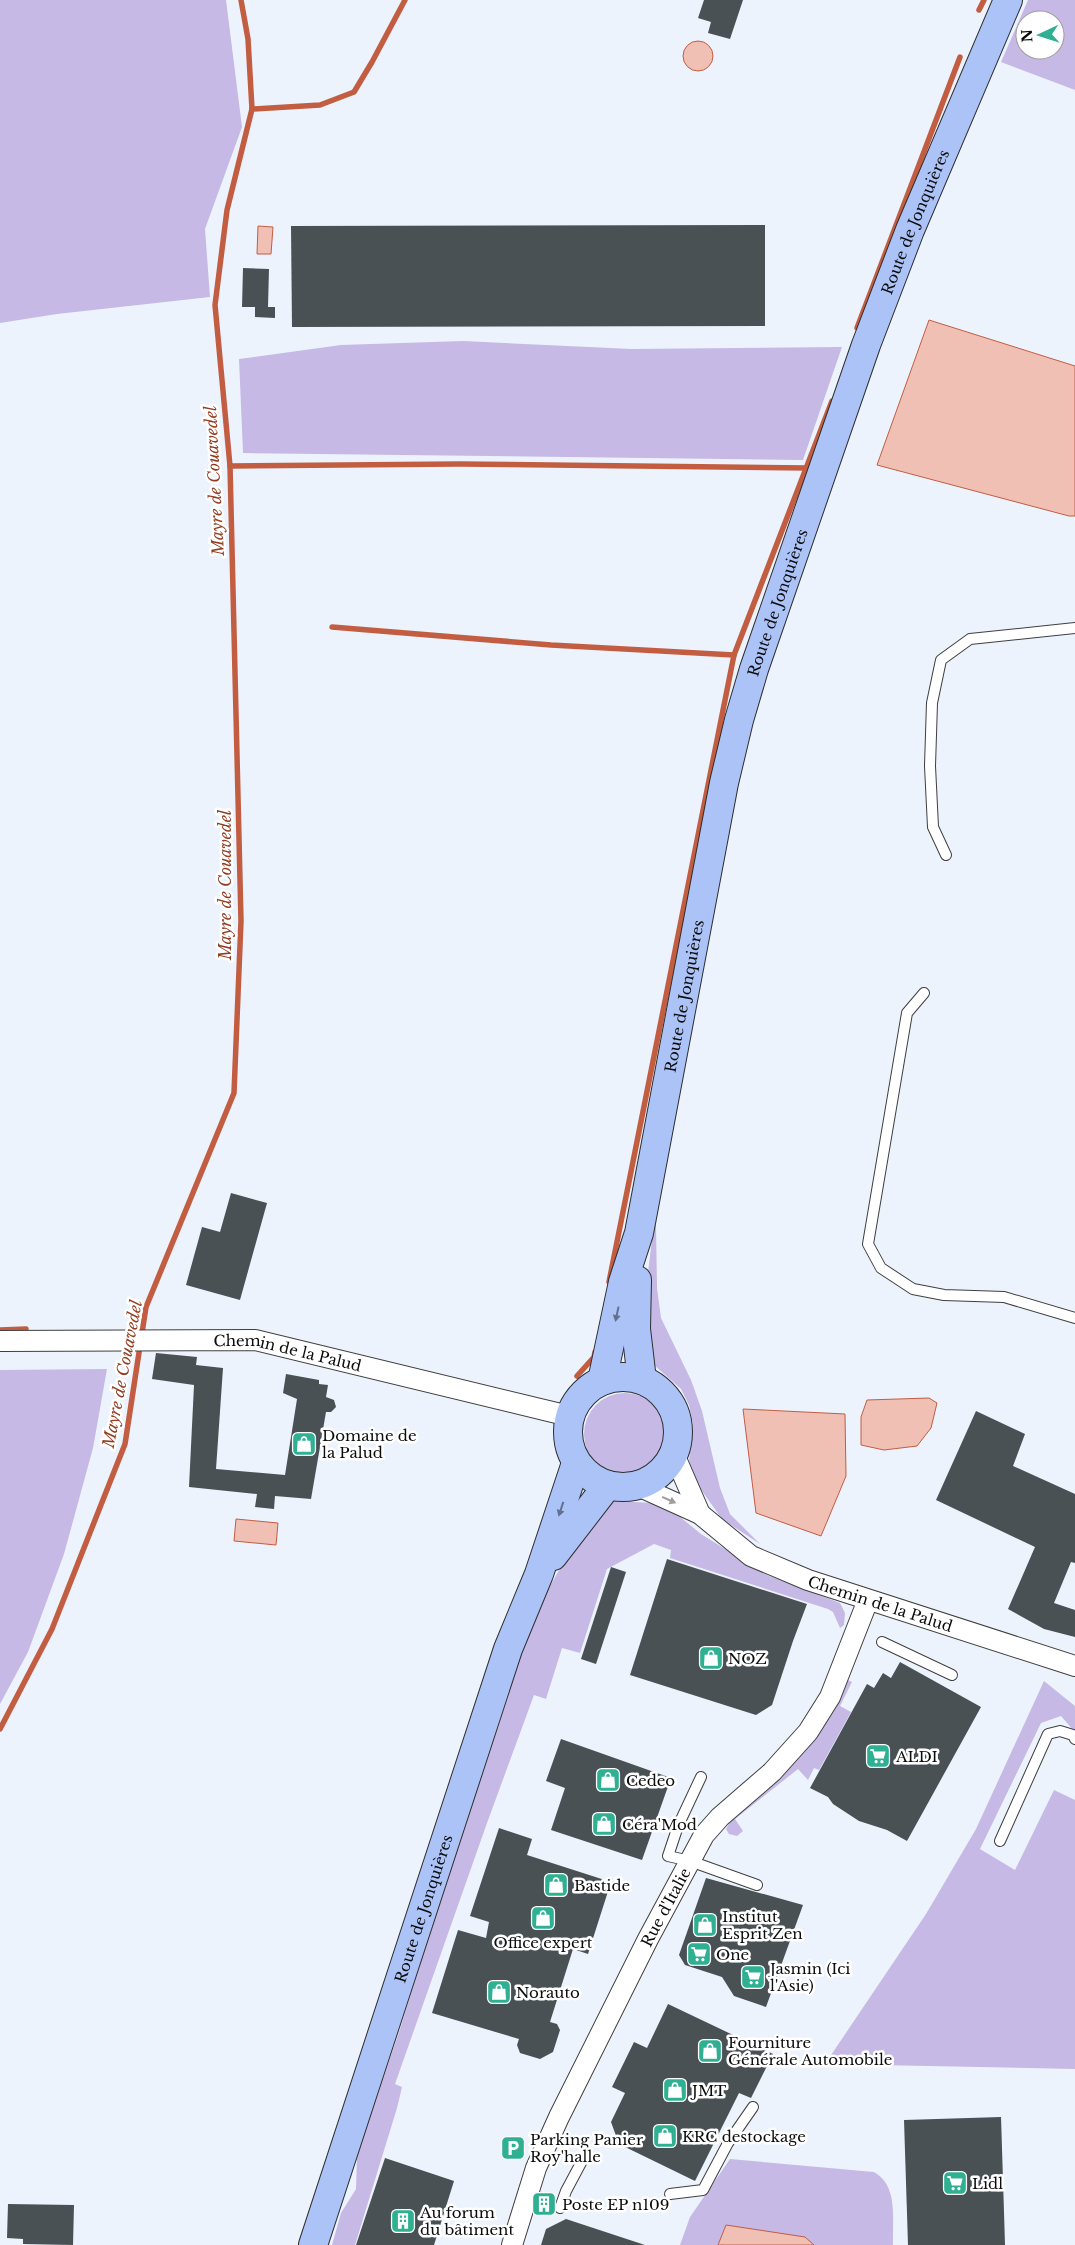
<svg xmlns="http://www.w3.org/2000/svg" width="1075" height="2245" font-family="'Libre Baskerville',serif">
	<rect width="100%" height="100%" fill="#ecf3fd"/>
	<g fill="#c6b9e5" fill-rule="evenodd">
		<polygon points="0,0 226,0 242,127 205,229 210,297 57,314 0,323"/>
		<path d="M1028,0H1075V90L1001,62ZM1025,20H1055V50H1025Z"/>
		<polygon points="463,341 632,349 842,347 803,460 243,453 239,359 341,345"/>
		<polygon points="654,1222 656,1225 657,1288 661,1318 691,1380 702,1411 720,1488 730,1514 760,1544 722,1519 697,1484 689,1461 693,1424 689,1405 681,1389 654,1365 649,1356 646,1290"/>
		<polygon points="107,1369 93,1448 64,1554 28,1652 0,1704 0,1370"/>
		<circle cx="625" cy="1434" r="41"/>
		<polygon points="612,1501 654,1503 674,1512 701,1534 767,1575 840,1603 845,1613 844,1625 840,1628 833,1612 828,1609 670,1558 671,1550 654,1544 607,1569 580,1653 562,1648 546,1699 534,1695 487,1823 395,2084 402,2087 397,2108 355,2245 332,2245 341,2213 356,2189 357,2156 400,2029 475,1787 525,1640 545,1595 558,1572 602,1507"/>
		<polygon points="848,1680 852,1682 840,1706 851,1712 819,1770 814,1768 808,1780 798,1769 735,1819 743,1831 737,1836 729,1834 726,1829 731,1820 833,1709"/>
		<polygon points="1044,1681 1075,1706 1075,1732 1061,1716 1041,1723 980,1849 1015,1870 1054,1790 1075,1800 1075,2069 825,2064 926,1914 976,1829"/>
		<path d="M730,2159L874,2172C899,2186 892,2220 893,2245H680L690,2217Z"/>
	</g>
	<g fill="#f1c0b5" stroke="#c25d42">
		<circle cx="698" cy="56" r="15"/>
		<polygon points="258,226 273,227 271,254 257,254"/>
		<polygon points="929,320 1075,366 1075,516 1069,516 877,465"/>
		<polygon points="929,1398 937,1403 931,1428 917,1446 884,1450 861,1445 861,1417 867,1400"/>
		<polygon points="743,1409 845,1414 846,1476 821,1536 756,1513"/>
		<polygon points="236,1519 278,1523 276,1545 234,1541"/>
		<polygon points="726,2225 805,2237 814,2245 718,2245"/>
	</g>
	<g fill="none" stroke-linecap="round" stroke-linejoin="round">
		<g stroke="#c25d42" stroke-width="5.5">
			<polyline points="979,10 984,0"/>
			<polyline points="252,109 320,105 354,92 372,62 405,0"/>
			<polyline points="857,328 960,57"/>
			<polyline points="230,466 459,464 808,468"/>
			<polyline points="332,627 551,645 734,655"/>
			<polyline points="609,1282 734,655 832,401"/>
			<polyline points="0,1330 26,1329"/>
			<polyline points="577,1376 594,1357 595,1352"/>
			<polyline points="0,1729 52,1629 125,1444 146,1307 234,1093 241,921 230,466 215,305 227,210 252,109 248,39 241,0"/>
		</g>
	</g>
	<g fill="#495154">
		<polygon points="704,0 743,0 730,39 708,33 711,22 698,18"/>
		<polygon points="765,225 765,326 292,327 291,226"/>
		<polygon points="243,268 269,269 268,307 275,307 275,318 255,317 255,307 242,307"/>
		<polygon points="231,1193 267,1203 240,1300 186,1285 202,1227 220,1232"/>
		<polygon points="156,1353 197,1357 196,1365 223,1368 216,1469 285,1475 297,1399 283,1393 286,1374 319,1380 319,1384 328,1385 326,1397 334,1400 336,1407 331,1412 326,1412 311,1499 275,1496 274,1509 255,1507 257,1494 189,1487 194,1385 152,1379"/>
		<polygon points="976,1411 1025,1434 1013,1466 1075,1494 1075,1563 1071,1562 1054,1603 1075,1610 1075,1637 1044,1629 1008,1609 1035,1547 936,1500"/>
		<polygon points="667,1559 807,1604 793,1641 772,1705 756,1715 630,1675"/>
		<polygon points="611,1567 626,1572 596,1664 581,1659"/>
		<polygon points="900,1662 981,1707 907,1841 887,1830 859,1821 833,1804 828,1797 810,1788 867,1684 874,1688 883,1673 891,1678"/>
		<polygon points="561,1739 671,1778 642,1860 551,1830 565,1788 546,1781"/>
		<polygon points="499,1828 532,1839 527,1855 611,1882 588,1954 573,1949 550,2022 557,2024 560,2030 553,2052 540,2059 520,2053 517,2045 519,2039 432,2013 458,1930 486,1938 489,1922 470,1916"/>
		<polygon points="706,1878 803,1905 766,2007 734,1996 722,1977 685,1965 679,1955"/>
		<polygon points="668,2004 773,2054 751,2098 739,2093 695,2181 619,2144 611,2122 625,2093 612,2087 634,2042 647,2048"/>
		<polygon points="1001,2117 1005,2245 908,2245 904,2120"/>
		<polygon points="385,2158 454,2181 434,2245 356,2245"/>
		<polygon points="540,2197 552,2201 548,2212 536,2207"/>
		<polygon points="8,2204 74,2205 73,2245 23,2244 23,2239 7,2238"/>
		<polygon points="566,2219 645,2245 541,2245 546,2229"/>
	</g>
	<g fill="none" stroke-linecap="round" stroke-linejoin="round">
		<defs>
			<g id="lane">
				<polyline points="946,855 933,827 930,766 932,703 941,660 970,639 1075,628"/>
				<polyline points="924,993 907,1013 868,1244 881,1268 913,1289 944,1295 1004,1297 1075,1318"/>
				<polyline points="882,1642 952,1675"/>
				<polyline points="701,1777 678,1826 668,1856 690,1861 757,1885"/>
				<polyline points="1000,1841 1048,1734 1060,1731 1073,1735 1075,1739"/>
				<polyline points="670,2194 703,2190 728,2143 753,2107"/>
				<polyline points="560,2208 566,2191 582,2161"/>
			</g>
			<g id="street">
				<path id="s1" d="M0,1341L255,1340L569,1416"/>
				<polyline points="674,1454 700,1514"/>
				<path id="s2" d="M638,1486L700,1514L751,1556L808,1580L1075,1666"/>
				<path id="s3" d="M512,2245L536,2168L559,2117L648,1939L704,1835L720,1817L772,1772L808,1732L830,1697L868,1600"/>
			</g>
			<g id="secondary">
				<polyline points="637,1280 636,1329 642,1380"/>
				<circle cx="623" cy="1432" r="55"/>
				<path id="s4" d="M602,1381L623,1282L639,1233L724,783L739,720L754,669L866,345L910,230L1008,0"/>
				<polyline points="553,1556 607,1486"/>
				<path id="s5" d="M313,2245L508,1649L539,1574L576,1463"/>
			</g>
		</defs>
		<use href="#lane" stroke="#3f3f3f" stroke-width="12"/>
		<use href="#street" stroke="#3f3f3f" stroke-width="22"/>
		<use href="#secondary" stroke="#2e2e2e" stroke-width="30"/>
		<use href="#lane" stroke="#fff" stroke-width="10"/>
		<use href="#street" stroke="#fff" stroke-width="20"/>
		<use href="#secondary" stroke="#acc3f8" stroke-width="28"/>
	</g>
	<defs><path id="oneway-solid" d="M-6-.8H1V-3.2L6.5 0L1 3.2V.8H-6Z" transform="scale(1.25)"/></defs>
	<g fill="#64718e">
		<use href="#oneway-solid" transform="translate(617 1314) rotate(102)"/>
		<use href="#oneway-solid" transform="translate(561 1509) rotate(108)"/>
	</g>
	<use fill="#9e9e9e" href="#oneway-solid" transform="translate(669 1500) rotate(24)"/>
	<defs>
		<symbol id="shop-square" viewBox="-11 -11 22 22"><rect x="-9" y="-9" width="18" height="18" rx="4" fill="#30b092" stroke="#fff"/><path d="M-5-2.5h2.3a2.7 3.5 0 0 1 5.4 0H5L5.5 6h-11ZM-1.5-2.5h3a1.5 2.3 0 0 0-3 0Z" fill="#fff"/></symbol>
		<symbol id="supermarket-square" viewBox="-11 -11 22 22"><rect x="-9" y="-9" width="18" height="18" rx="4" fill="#30b092" stroke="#fff"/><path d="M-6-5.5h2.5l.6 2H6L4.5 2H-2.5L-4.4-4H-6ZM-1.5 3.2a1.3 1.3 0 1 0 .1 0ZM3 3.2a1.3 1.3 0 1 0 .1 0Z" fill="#fff"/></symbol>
		<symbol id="parking-square" viewBox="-11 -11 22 22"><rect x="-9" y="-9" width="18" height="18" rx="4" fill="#30b092" stroke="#fff"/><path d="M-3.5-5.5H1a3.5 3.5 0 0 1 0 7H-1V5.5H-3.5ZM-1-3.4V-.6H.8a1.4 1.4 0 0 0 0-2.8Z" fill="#fff"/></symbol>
		<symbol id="building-square" viewBox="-11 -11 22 22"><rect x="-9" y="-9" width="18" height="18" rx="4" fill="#30b092" stroke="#fff"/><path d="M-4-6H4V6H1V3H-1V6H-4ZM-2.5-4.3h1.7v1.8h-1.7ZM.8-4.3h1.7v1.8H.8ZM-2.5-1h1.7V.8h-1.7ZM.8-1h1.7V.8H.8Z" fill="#fff"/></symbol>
	</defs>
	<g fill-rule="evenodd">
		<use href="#shop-square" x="290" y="1430" width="28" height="28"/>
		<use href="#shop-square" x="697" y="1644" width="28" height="28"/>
		<use href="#supermarket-square" x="864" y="1742" width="28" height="28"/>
		<use href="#shop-square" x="594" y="1766" width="28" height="28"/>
		<use href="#shop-square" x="590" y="1810" width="28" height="28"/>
		<use href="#shop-square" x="542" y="1871" width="28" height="28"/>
		<use href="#shop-square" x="529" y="1904" width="28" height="28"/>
		<use href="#shop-square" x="691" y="1911" width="28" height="28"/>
		<use href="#supermarket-square" x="685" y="1940" width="28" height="28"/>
		<use href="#supermarket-square" x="739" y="1963" width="28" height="28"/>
		<use href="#shop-square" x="485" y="1978" width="28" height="28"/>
		<use href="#shop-square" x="696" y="2037" width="28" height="28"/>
		<use href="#shop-square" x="661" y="2076" width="28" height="28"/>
		<use href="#shop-square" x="651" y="2122" width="28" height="28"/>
		<use href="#parking-square" x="499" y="2134" width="28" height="28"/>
		<use href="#supermarket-square" x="941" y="2169" width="28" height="28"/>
		<use href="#building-square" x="530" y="2190" width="28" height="28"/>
		<use href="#building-square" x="389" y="2207" width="28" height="28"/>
	</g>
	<g text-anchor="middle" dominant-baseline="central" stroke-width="5" stroke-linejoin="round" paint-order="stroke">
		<g font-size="15" fill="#0c0c0c" stroke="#fff">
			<text stroke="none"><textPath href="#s4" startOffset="1204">Route de Jonquières</textPath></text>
			<text stroke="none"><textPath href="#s4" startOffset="799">Route de Jonquières</textPath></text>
			<text stroke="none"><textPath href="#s4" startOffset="394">Route de Jonquières</textPath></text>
			<text stroke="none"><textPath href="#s1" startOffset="289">Chemin de la Palud</textPath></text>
			<text stroke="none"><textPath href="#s2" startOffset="272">Chemin de la Palud</textPath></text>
			<text stroke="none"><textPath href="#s3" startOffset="372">Rue d'Italie</textPath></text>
			<text stroke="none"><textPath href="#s5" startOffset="354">Route de Jonquières</textPath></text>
		</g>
		<g font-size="15" fill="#0c0c0c" stroke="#fff" text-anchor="start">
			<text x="322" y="1435">Domaine de<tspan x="322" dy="17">la Palud</tspan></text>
			<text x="728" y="1658">NOZ</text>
			<text x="896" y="1756">ALDI</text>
			<text x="626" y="1780">Cedeo</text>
			<text x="622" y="1824">Céra'Mod</text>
			<text x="574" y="1885">Bastide</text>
			<text x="722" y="1916">Institut<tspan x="722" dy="17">Esprit Zen</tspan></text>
			<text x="543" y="1942" text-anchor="middle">Office expert</text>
			<text x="716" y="1954">One</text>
			<text x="770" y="1968">Jasmin (Ici<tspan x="770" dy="17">l'Asie)</tspan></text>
			<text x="516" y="1992">Norauto</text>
			<text x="728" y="2042">Fourniture<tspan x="728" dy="17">Générale Automobile</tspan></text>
			<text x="692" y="2090">JMT</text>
			<text x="682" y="2136">KRC destockage</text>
			<text x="530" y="2139">Parking Panier<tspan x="530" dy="17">Roy'halle</tspan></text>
			<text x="972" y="2183">Lidl</text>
			<text x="562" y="2204">Poste EP n109</text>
			<text x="420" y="2212">Au forum<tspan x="420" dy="17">du bâtiment</tspan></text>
		</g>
		<g font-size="16" font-style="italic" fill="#933d20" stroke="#fff">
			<text transform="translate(214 481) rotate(-93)">Mayre de Couavedel</text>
			<text transform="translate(225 885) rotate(-90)">Mayre de Couavedel</text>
			<text transform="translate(122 1374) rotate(-79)">Mayre de Couavedel</text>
		</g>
	</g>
	<g transform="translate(1040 35) rotate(266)"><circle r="24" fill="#ffffff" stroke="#9e9e9e"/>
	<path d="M0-4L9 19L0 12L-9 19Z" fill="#30b092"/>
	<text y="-8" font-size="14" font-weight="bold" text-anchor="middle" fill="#0c0c0c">N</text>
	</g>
</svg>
